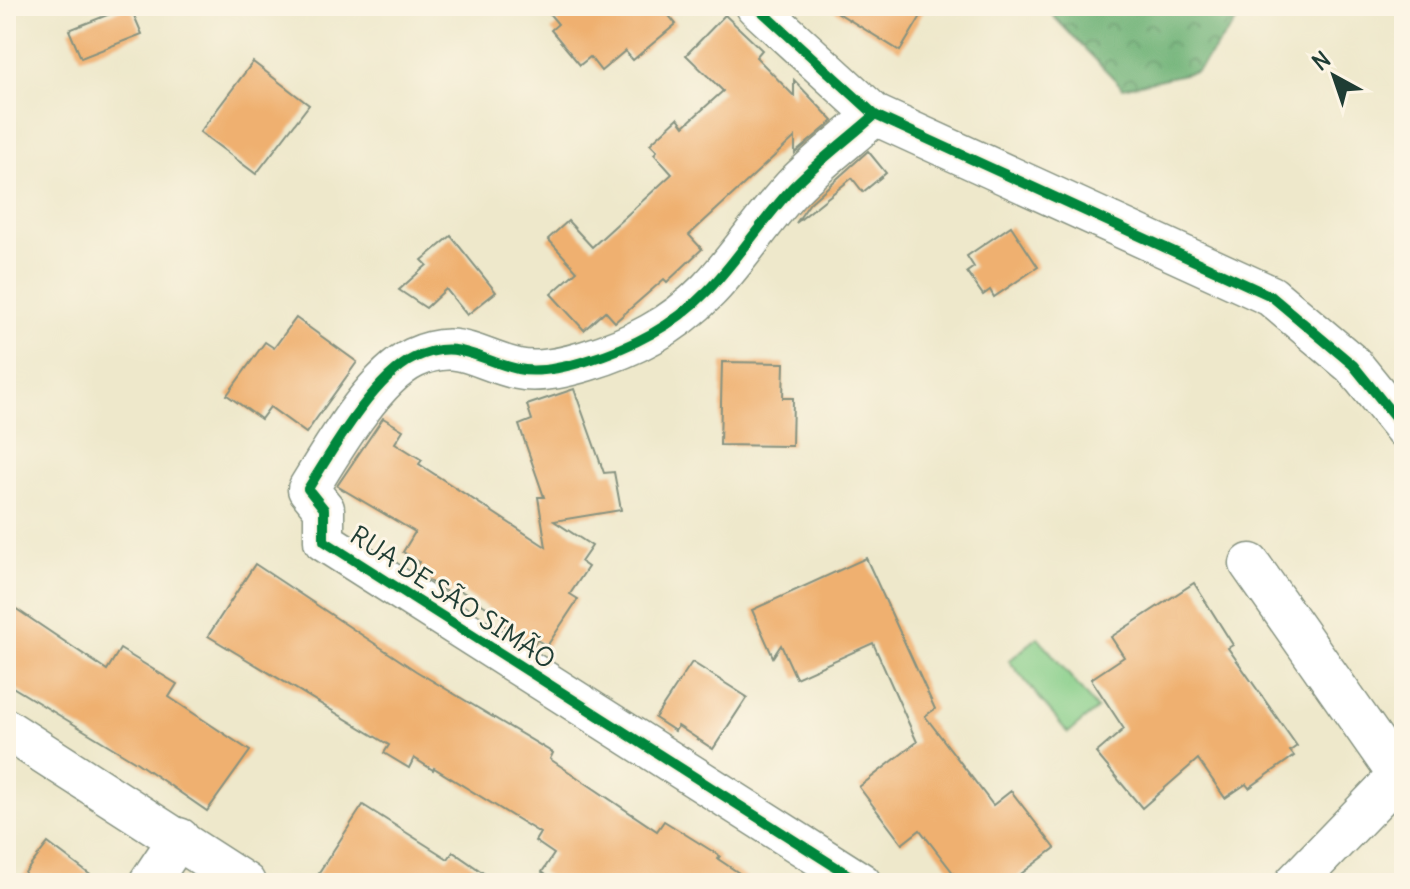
<svg xmlns="http://www.w3.org/2000/svg" width="1410" height="889" font-family="Delius,sans-serif">
	<defs>
		<pattern id="forest-crowns" width="20" height="18" patternUnits="userSpaceOnUse" patternTransform="scale(2)"><rect width="20" height="18" fill="#6cb175"/><path d="M2 6a3 3 0 1 1 6 0M12 15a3 3 0 1 1 6 0" fill="none" stroke="#589161"/></pattern>
	</defs>
	<rect width="100%" height="100%" fill="#fcf5e5"/>
	<filter id="ink" filterUnits="userSpaceOnUse"><feTurbulence type="fractalNoise" baseFrequency=".0125" numOctaves="2"/><feDisplacementMap in="SourceGraphic" scale="16" xChannelSelector="R" yChannelSelector="G"/><feConvolveMatrix kernelMatrix="1 2 1 2 8 2 1 2 1" color-interpolation-filters="sRGB"/></filter>
	<filter id="wash" filterUnits="userSpaceOnUse"><feTurbulence type="fractalNoise" baseFrequency=".006" numOctaves="4" result="noise"/><feDisplacementMap in="SourceGraphic" scale="32" xChannelSelector="R" yChannelSelector="G"/><feGaussianBlur stdDeviation="1.8" result="paint"/><feColorMatrix in="noise" values="0 0 0 0 0 0 0 0 0 0 0 0 0 0 0 0 0 1.4 0 .05"/><feComposite in="paint" operator="in"/></filter>
	<g filter="url(#wash)">
		<rect width="100%" height="100%" fill="#eee8cb"/>
		<polygon fill="url(#forest-crowns)" stroke="#467754" stroke-width="2" points="1051,6 1249,6 1197,71 1123,88 1053,16"/>
		<polygon fill="#86ce89" stroke="#52865e" stroke-width="2" points="1038,637 1097,709 1068,733 1009,661"/>
		<g id="blocks">
			<g fill="#efb070">
				<polygon points="130,6 142,34 81,58 69,30"/>
				<polygon points="543,6 661,6 676,24 633,60 625,51 601,71 590,57 580,65 551,30 558,24"/>
				<polygon points="827,6 927,6 900,51"/>
				<polygon points="725,15 762,50 756,57 794,96 794,80 833,121 795,153 795,137 689,235 702,249 667,282 664,279 615,322 605,311 584,330 551,294 577,271 548,239 568,221 592,247 672,174 654,154 657,151 650,144 678,118 684,126 723,91 686,55"/>
				<polygon points="253,62 309,105 256,174 200,132"/>
				<polygon points="868,151 886,173 863,192 852,178 796,223 810,203"/>
				<polygon points="1011,226 1038,267 994,297 990,290 983,295 967,272 974,267 967,256"/>
				<polygon points="451,236 496,292 467,315 446,289 426,308 399,290 427,265 422,260"/>
				<polygon points="296,318 357,362 306,433 270,407 261,419 227,395 265,342 274,348"/>
				<polygon points="722,362 784,363 783,398 793,398 792,446 720,445"/>
				<polygon points="574,389 604,473 614,472 621,510 554,521 592,546 581,562 588,567 570,594 578,599 547,646 537,640 534,645 502,624 505,619 455,587 450,594 413,571 419,562 403,552 415,532 337,486 383,418 403,430 395,443 422,460 419,464 546,547 538,497 544,497 519,425 532,420 527,405"/>
				<polygon points="866,558 935,709 925,716 993,805 1011,791 1055,848 1009,883 961,883 920,830 902,844 859,787 917,742 873,643 796,678 781,645 773,657 752,610"/>
				<polygon points="255,564 416,671 553,753 550,759 657,831 664,821 720,856 718,859 754,883 558,883 542,872 554,854 535,841 540,833 434,768 433,770 414,758 409,768 384,753 389,745 208,636"/>
				<polygon points="1194,583 1233,645 1228,648 1297,746 1290,751 1294,756 1249,788 1246,784 1225,798 1198,759 1142,808 1096,753 1124,729 1091,679 1124,657 1111,637"/>
				<polygon points="6,602 107,670 120,649 177,684 169,697 250,751 207,811 136,762 6,683"/>
				<polygon points="692,662 747,697 713,749 678,726 675,731 655,718"/>
				<polygon points="363,805 448,859 453,852 498,883 312,883"/>
				<polygon points="48,843 101,883 17,883"/>
			</g>
		</g>
	</g>
	<g filter="url(#ink)">
		<use href="#blocks" fill-opacity="0" stroke="#869280" stroke-width="2"/>
		<g fill="none" stroke-linecap="round" stroke-linejoin="round">
			<defs>
				<g id="minor">
					<polyline points="756,6 875,115 1271,296 1353,365 1404,428"/>
					<polyline points="1250,564 1398,775"/>
					<polyline points="6,729 245,883"/>
					<polyline points="149,883 179,838"/>
					<path d="M861,883L324,541V509L308,489C331,452 374,377 414,358C458,337 477,360 518,369C552,377 621,351 651,334C719,297 744,240 793,187C818,161 848,139 875,115"/>
					<polyline points="1295,883 1404,770"/>
				</g>
			</defs>
			<use href="#minor" stroke="#869280" stroke-width="43"/>
			<use href="#minor" stroke="#fff" stroke-width="40"/>
			<defs>
				<g id="cycleway">
					<polyline points="756,6 875,115 1271,296 1353,365 1404,428"/>
					<path d="M861,883L324,541V509L308,489C331,452 374,377 414,358C458,337 477,360 518,369C552,377 621,351 651,334C719,297 744,240 793,187C818,161 848,139 875,115"/>
				</g>
			</defs>
			<use href="#cycleway" stroke="#fcf5e5" stroke-width="15"/>
			<use href="#cycleway" stroke="#00873e" stroke-width="10"/>
		</g>
	</g>
	<g text-anchor="middle" dominant-baseline="central" stroke-width="6" stroke-linejoin="round" paint-order="stroke">
		<g font-size="26" fill="#1f3d34" stroke="#fcf5e5">
			<text transform="translate(453 597) rotate(33)">RUA DE SÃO SIMÃO</text>
		</g>
	</g>
	<rect width="1410" height="889" fill="none" stroke="#fcf5e5" stroke-width="32"/>
	<g transform="translate(1334 76) rotate(320)" stroke="#fcf5e5" stroke-width="6" paint-order="stroke">
	<path d="M0-6L14 30L0 20L-14 30Z" fill="#1f3d34"/>
	<text y="-12" font-size="22" font-weight="bold" text-anchor="middle" fill="#1f3d34">N</text>
	</g>
</svg>
